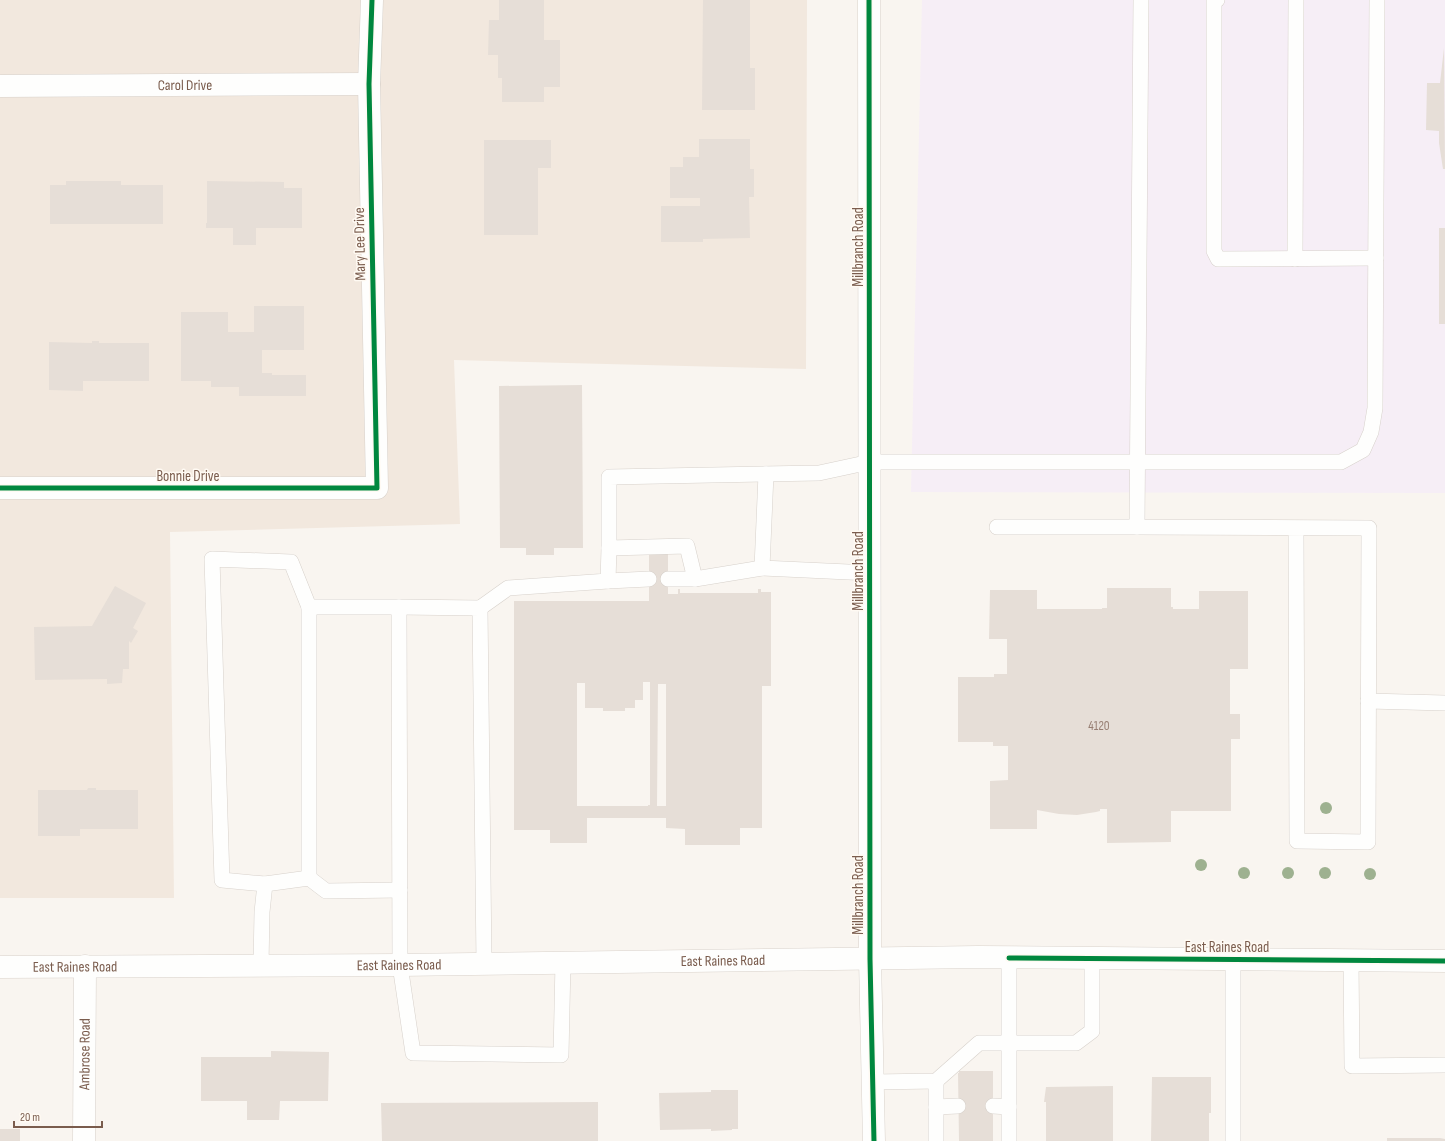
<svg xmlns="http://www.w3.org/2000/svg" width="1445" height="1141" font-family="'Sofia Sans Condensed',sans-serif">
	<rect width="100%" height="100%" fill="#f9f5f0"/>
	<polygon fill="#f2e8de" points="0,0 807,0 806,369 454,360 460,524 170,532 174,898 0,898"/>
	<polygon fill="#f6eef6" points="922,0 1445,0 1445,493 911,492"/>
	<g fill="#e6ded7" fill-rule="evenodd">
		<polygon points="499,0 544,0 544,40 560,40 560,87 544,87 544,102 502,102 502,78 498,78 498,55 488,55 489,20 499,20"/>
		<polygon points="703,0 750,0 750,68 755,68 755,110 702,110"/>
		<polygon points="1444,48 1445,169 1443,169 1439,143 1439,131 1426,130 1427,83 1440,83"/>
		<polygon points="699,139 750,139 750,169 754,169 754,197 749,197 750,238 703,239 703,242 661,242 661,206 700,206 700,198 670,198 670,167 683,167 683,157 699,157"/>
		<polygon points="484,140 551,140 551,168 538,168 538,235 484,235"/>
		<polygon points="66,181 121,181 121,185 163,185 163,224 50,224 50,185 66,185"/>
		<polygon points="207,181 284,182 284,188 302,188 302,228 256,228 256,245 233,245 233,228 206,228 206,223 207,223"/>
		<rect x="1439" y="228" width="6" height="96"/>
		<polygon points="254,306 304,306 304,350 262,350 262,373 272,373 272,375 306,375 306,396 239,396 239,387 211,387 211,381 181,381 181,312 228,312 228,332 254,332"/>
		<polygon points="92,341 99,341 99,343 149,343 149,381 83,381 83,391 49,390 49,342 92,343"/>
		<polygon points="582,385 583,548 554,548 554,555 526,555 526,548 500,548 499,386"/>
		<path d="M649,553H668V594H678V589H680V593H758V589H761V592H771V686H762V828H740V845H685V829L666,828V818H587V843H550V830H514V601H649ZM643,682H650V805H648V806H577V683H585V708H603V711H625V708H635V700H643ZM658,684H666V806H657Z"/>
		<polygon points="115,586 146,603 133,628 138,631 131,643 129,641 129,669 123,669 122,683 107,684 107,679 35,680 34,627 92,626"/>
		<polygon points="1107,588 1171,588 1171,607 1173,607 1173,609 1199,609 1199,591 1248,591 1248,669 1230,669 1230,714 1240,714 1240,739 1231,739 1231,811 1171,811 1171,842 1107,843 1107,809 1100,809 1100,811 1096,812 1077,815 1059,814 1037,810 1037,829 990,829 990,781 1008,780 1008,746 993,746 993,742 958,742 958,677 994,677 994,674 1007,674 1007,639 989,639 990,590 1037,590 1037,609 1102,609 1102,608 1107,608"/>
		<polygon points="88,788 96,788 96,790 138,790 138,829 80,829 80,836 38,836 38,790 87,790"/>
		<polygon points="271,1051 329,1052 328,1101 280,1101 279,1120 247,1120 247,1101 201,1101 201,1057 271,1057"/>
		<polygon points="959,1071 993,1071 993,1141 959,1141 958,1073 959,1073"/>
		<polygon points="1152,1077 1211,1077 1211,1113 1209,1113 1209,1141 1151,1141"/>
		<polygon points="1113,1086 1113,1141 1046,1141 1046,1102 1044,1102 1046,1087"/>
		<polygon points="711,1090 738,1090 738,1129 732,1129 732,1130 711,1131 711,1129 660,1130 659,1093 711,1092"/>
		<polygon points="598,1102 598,1141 382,1141 381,1103"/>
		<rect x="0" y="1129" width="20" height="12"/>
		<polygon points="1387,1138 1440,1138 1445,1139 1445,1141 1387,1141"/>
	</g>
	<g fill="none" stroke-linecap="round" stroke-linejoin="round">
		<defs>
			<g id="service">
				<polyline points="1141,0 1137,527 1369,528 1368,842 1297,841 1296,528"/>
				<polyline points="1217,0 1214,0 1214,251 1218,259 1376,258"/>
				<polyline points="1295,259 1296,0"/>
				<polyline points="766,474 762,568 870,573"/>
				<polyline points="997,527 1137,527"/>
				<polyline points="609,548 687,546 695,579"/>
				<polyline points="668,579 695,579 762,568"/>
				<polyline points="608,581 649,579"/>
				<polyline points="399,607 480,608 484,964"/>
				<polyline points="480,608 508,588 608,581 609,548 609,477 819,473 870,462 1341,462 1363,450 1371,432 1375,408 1377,0"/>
				<polyline points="1368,701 1445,703"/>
				<polyline points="309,878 326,891 400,890"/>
				<polyline points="265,884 222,880 212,559 291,562 309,607"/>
				<polyline points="1233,959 1233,1141"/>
				<polyline points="1351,960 1352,1066 1445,1065"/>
				<polyline points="261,965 262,912 265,884 309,878 309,607 399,607 400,965 413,1053 561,1055 563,962"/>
				<polyline points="873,1082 936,1081 979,1043 1076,1043 1092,1031 1092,958"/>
				<polyline points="993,1106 1009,1107"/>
				<polyline points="936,1107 958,1106"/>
				<polyline points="936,1141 936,1081"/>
				<polyline points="1009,1141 1009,958"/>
			</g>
			<g id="minor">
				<path id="s1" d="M0,86L369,84"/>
				<polyline points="0,488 377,488 369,84 372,0"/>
				<path id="s2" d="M84,1141L85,966"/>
			</g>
			<g id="secondary">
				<polyline points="869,0 870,959 874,1141"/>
				<path id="s3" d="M0,967L400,965L978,957L1445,961"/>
			</g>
		</defs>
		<use href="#service" stroke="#d7d1cb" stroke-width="16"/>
		<use href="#minor" stroke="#d7d1cb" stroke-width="23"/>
		<use href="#secondary" stroke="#d9d2cb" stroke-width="23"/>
		<use href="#service" stroke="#fefefd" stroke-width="15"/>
		<use href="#minor" stroke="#fefefd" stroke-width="22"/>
		<use href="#secondary" stroke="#fefefd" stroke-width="22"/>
		<defs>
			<g id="cycleway">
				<polyline points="869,0 870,959 874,1141"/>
				<polyline points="0,488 377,488 369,84 372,0"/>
				<polyline points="1009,958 1445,961"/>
			</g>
		</defs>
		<use href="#cycleway" stroke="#fffaf3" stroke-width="8"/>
		<use href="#cycleway" stroke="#00873e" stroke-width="5"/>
	</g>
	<g fill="#9eb190">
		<circle cx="1326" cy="808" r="6"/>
		<circle cx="1201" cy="865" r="6"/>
		<circle cx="1244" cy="873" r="6"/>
		<circle cx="1288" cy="873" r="6"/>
		<circle cx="1325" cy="873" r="6"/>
		<circle cx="1370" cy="874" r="6"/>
	</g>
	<g text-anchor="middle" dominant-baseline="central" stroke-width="3" stroke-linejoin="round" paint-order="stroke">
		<g font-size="13" fill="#977e72">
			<text x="1099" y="726">4120</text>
		</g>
		<g font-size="15" fill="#7a5c4d" stroke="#fffaf3">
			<text stroke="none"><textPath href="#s1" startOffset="185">Carol Drive</textPath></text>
			<text transform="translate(360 244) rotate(-91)">Mary Lee Drive</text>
			<text transform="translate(858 247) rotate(-90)">Millbranch Road</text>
			<text x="188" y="476">Bonnie Drive</text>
			<text transform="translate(858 571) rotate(-90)">Millbranch Road</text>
			<text transform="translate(858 895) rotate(-90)">Millbranch Road</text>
			<text x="1227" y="947">East Raines Road</text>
			<text stroke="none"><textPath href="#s3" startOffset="723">East Raines Road</textPath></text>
			<text stroke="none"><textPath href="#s3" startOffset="399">East Raines Road</textPath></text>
			<text stroke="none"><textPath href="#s3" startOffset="75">East Raines Road</textPath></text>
			<text stroke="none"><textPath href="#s2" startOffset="87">Ambrose Road</textPath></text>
		</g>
	</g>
	<path d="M14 1121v6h88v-6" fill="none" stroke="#7a5c4d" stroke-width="2"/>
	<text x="20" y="1121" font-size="12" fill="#7a5c4d" stroke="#fffaf3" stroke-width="3" paint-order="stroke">20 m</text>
</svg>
